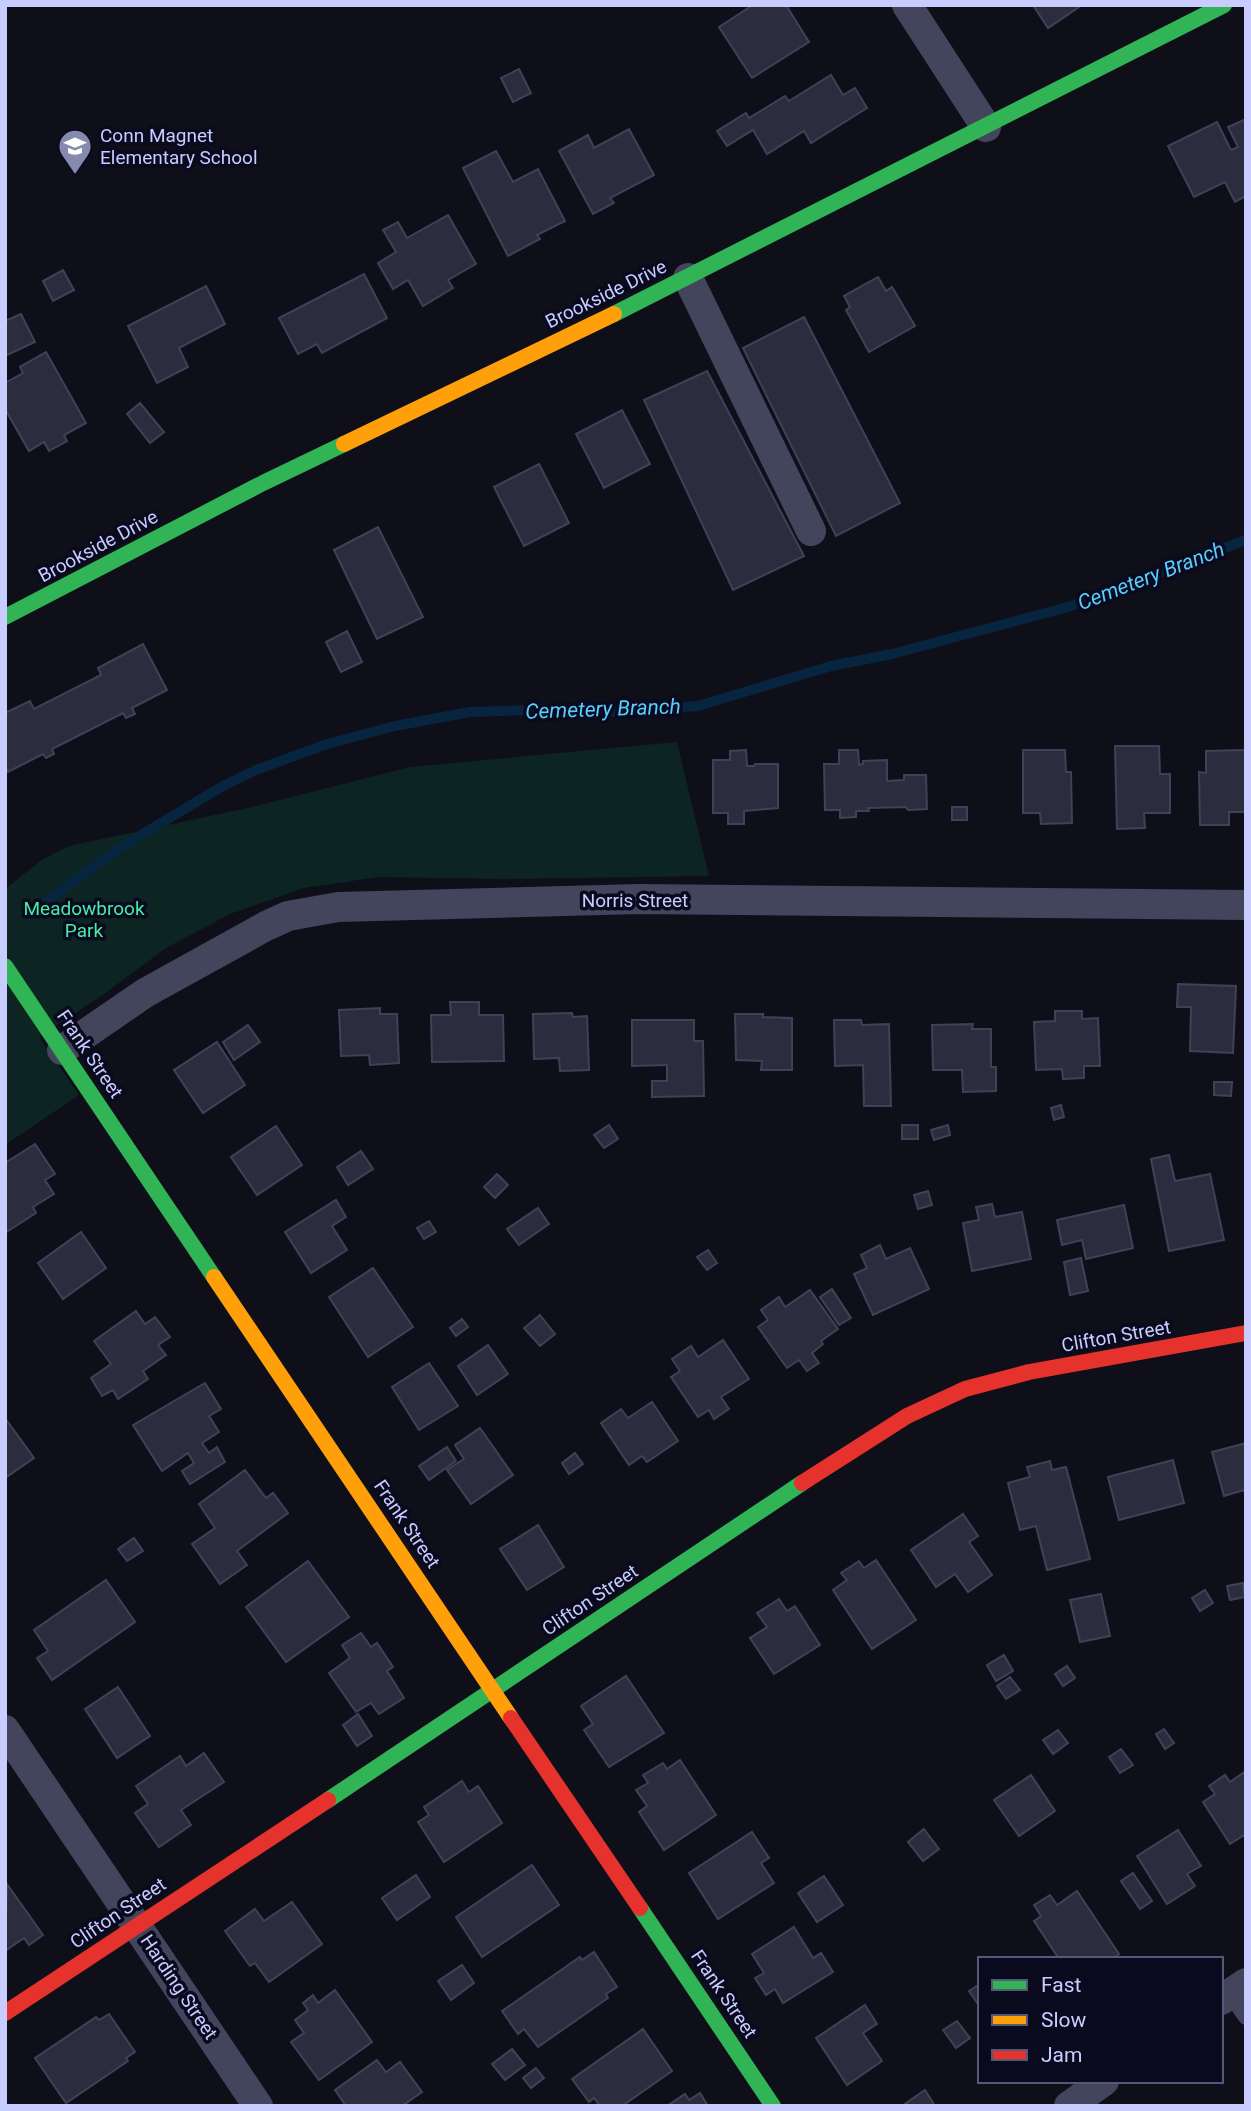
<svg xmlns="http://www.w3.org/2000/svg" width="1251" height="2111" font-family="Roboto,sans-serif">
	<rect width="100%" height="100%" fill="#0f0f1a"/>
	<polygon fill="#0d2522" points="677,742 709,876 505,879 379,877 304,888 230,914 166,948 104,994 39,1037 79,1095 5,1145 5,889 43,859 69,846 248,808 410,767"/>
	<g fill="none" stroke-linecap="round" stroke-linejoin="round">
		<polyline stroke="#07253e" stroke-width="10" points="28,915 121,847 223,786 256,770 327,744 395,726 470,712 530,710 617,712 698,706 831,666 892,654 1068,607 1246,540"/>
	</g>
	<g fill="#2b2c3e" stroke="#404159" stroke-width="2">
		<polygon points="753,5 786,5 809,42 752,78 719,27"/>
		<polygon points="1033,5 1082,5 1048,28"/>
		<polygon points="519,69 531,93 513,102 501,78"/>
		<polygon points="831,75 843,95 855,88 867,108 811,143 804,131 767,154 753,130 727,146 717,131 746,113 749,118 785,96 789,101"/>
		<polygon points="1246,119 1246,196 1235,202 1225,182 1194,197 1168,146 1217,122 1231,150 1238,147 1228,127"/>
		<polygon points="629,129 654,175 610,198 614,203 593,214 559,151 588,135 594,148"/>
		<polygon points="496,151 513,182 538,169 565,221 537,235 540,239 508,256 463,168"/>
		<polygon points="448,215 476,264 448,280 453,288 423,306 408,280 393,289 378,263 396,252 383,230 398,222 407,238"/>
		<polygon points="63,270 74,290 53,301 43,281"/>
		<polygon points="364,274 387,318 322,353 317,344 298,354 279,318"/>
		<polygon points="878,277 886,291 892,287 915,326 869,352 846,310 850,307 844,296"/>
		<polygon points="206,286 225,324 179,348 188,367 157,383 128,326"/>
		<polygon points="21,314 35,342 5,356 5,321"/>
		<polygon points="804,317 900,503 836,536 743,348"/>
		<polygon points="46,352 86,423 64,435 67,441 49,451 44,442 29,451 5,409 5,383 23,373 20,367"/>
		<polygon points="707,371 804,556 733,590 644,400"/>
		<polygon points="140,403 164,432 150,443 127,414"/>
		<polygon points="622,410 650,464 604,488 576,434"/>
		<polygon points="539,464 569,523 524,546 494,487"/>
		<polygon points="378,527 423,617 377,639 334,550"/>
		<polygon points="347,631 362,662 341,672 326,642"/>
		<polygon points="143,644 167,690 132,708 135,714 126,718 123,713 52,749 54,754 46,758 43,754 8,772 5,766 5,713 30,701 34,709 101,675 98,668"/>
		<polygon points="1115,746 1159,746 1160,774 1170,774 1170,813 1144,813 1145,828 1117,829"/>
		<polygon points="746,750 747,766 754,766 755,764 778,764 778,808 744,811 744,824 728,824 728,813 713,813 713,760 730,760 730,751"/>
		<polygon points="839,750 858,750 859,765 863,764 863,761 887,760 887,781 904,780 904,775 926,775 927,809 908,810 906,807 868,808 869,811 856,811 856,817 840,818 840,810 825,810 824,764 839,764"/>
		<polygon points="1023,750 1065,750 1066,772 1071,772 1072,823 1041,824 1040,813 1023,813"/>
		<polygon points="1246,750 1246,812 1229,812 1229,825 1200,825 1199,772 1206,773 1206,751"/>
		<rect x="952" y="807" width="15" height="13"/>
		<polygon points="1178,984 1236,986 1233,1053 1190,1051 1191,1007 1177,1007"/>
		<polygon points="450,1002 479,1002 479,1015 503,1015 504,1061 432,1062 431,1015 451,1015"/>
		<polygon points="380,1008 380,1014 397,1014 399,1063 370,1065 369,1055 341,1056 339,1010"/>
		<polygon points="1055,1011 1082,1011 1082,1019 1098,1018 1100,1066 1084,1066 1084,1078 1063,1079 1062,1069 1036,1070 1034,1022 1055,1021"/>
		<polygon points="572,1013 573,1017 587,1016 589,1070 560,1071 559,1058 534,1059 533,1014"/>
		<polygon points="735,1014 763,1014 763,1017 792,1018 792,1070 761,1070 762,1061 736,1060"/>
		<polygon points="632,1020 694,1020 694,1041 703,1041 704,1096 652,1097 652,1081 667,1081 667,1065 632,1066"/>
		<polygon points="834,1020 861,1020 862,1025 889,1024 891,1106 864,1106 863,1065 835,1066"/>
		<polygon points="973,1024 972,1029 991,1029 991,1067 996,1067 996,1091 963,1092 962,1070 933,1070 932,1025"/>
		<polygon points="248,1025 260,1042 234,1060 223,1042"/>
		<polygon points="217,1042 245,1085 203,1113 174,1070"/>
		<polygon points="1214,1082 1232,1082 1231,1096 1214,1095"/>
		<polygon points="1061,1105 1064,1117 1054,1120 1051,1108"/>
		<polygon points="609,1125 618,1139 604,1148 594,1135"/>
		<rect x="902" y="1125" width="16" height="14"/>
		<polygon points="948,1125 950,1135 934,1140 931,1130"/>
		<polygon points="276,1126 302,1165 257,1195 231,1157"/>
		<polygon points="35,1144 55,1174 45,1180 54,1194 33,1207 36,1213 5,1233 5,1163"/>
		<polygon points="361,1151 373,1169 348,1185 337,1167"/>
		<polygon points="1169,1155 1175,1181 1210,1174 1224,1240 1169,1251 1151,1159"/>
		<polygon points="497,1174 508,1185 495,1198 484,1187"/>
		<polygon points="928,1191 932,1205 918,1209 914,1195"/>
		<polygon points="336,1200 346,1217 332,1226 347,1250 311,1273 285,1232"/>
		<polygon points="992,1204 995,1217 1022,1212 1031,1259 972,1271 963,1223 979,1220 976,1207"/>
		<polygon points="1124,1205 1133,1248 1086,1259 1082,1240 1062,1245 1057,1220"/>
		<polygon points="538,1208 549,1224 519,1245 507,1229"/>
		<polygon points="429,1221 436,1232 424,1239 417,1228"/>
		<polygon points="81,1232 106,1268 63,1299 38,1263"/>
		<polygon points="880,1245 886,1259 910,1248 929,1289 873,1315 854,1274 867,1268 861,1255"/>
		<polygon points="708,1250 717,1263 707,1270 697,1257"/>
		<polygon points="1081,1258 1088,1291 1070,1295 1064,1262"/>
		<polygon points="373,1268 413,1327 368,1357 329,1297"/>
		<polygon points="832,1289 851,1318 839,1325 820,1297"/>
		<polygon points="810,1290 838,1329 821,1341 823,1344 812,1353 819,1363 807,1371 799,1360 787,1368 758,1327 768,1320 761,1310 779,1297 785,1307"/>
		<polygon points="136,1311 145,1324 155,1317 170,1337 158,1345 166,1355 143,1371 148,1379 118,1399 113,1390 102,1396 91,1378 111,1364 94,1341"/>
		<polygon points="540,1315 555,1334 540,1346 524,1328"/>
		<polygon points="462,1319 468,1327 456,1336 450,1328"/>
		<polygon points="723,1340 749,1379 721,1397 729,1409 714,1419 709,1410 698,1417 671,1377 680,1371 672,1359 691,1346 698,1357"/>
		<polygon points="488,1345 508,1374 477,1395 458,1366"/>
		<polygon points="429,1363 458,1406 419,1430 392,1387"/>
		<polygon points="205,1383 221,1409 209,1416 219,1432 202,1443 209,1453 217,1447 225,1462 190,1484 182,1471 194,1463 188,1453 162,1471 133,1425"/>
		<polygon points="652,1402 678,1441 647,1462 642,1456 629,1465 601,1423 621,1409 628,1418"/>
		<polygon points="5,1418 34,1458 5,1478"/>
		<polygon points="480,1428 513,1475 471,1504 447,1470 464,1459 455,1445"/>
		<polygon points="1246,1443 1246,1496 1244,1490 1224,1496 1212,1452"/>
		<polygon points="447,1447 456,1461 429,1480 419,1466"/>
		<polygon points="575,1453 583,1464 569,1474 562,1463"/>
		<polygon points="1173,1460 1184,1503 1119,1520 1108,1477"/>
		<polygon points="1050,1461 1052,1470 1066,1467 1090,1559 1047,1570 1036,1526 1020,1530 1008,1483 1030,1477 1027,1467"/>
		<polygon points="245,1470 266,1498 273,1493 288,1513 237,1551 247,1565 220,1584 192,1544 215,1528 199,1504"/>
		<polygon points="963,1514 978,1536 969,1542 992,1575 968,1592 955,1574 936,1587 911,1550"/>
		<polygon points="538,1525 564,1567 527,1590 500,1549"/>
		<polygon points="134,1538 143,1551 127,1561 118,1549"/>
		<polygon points="876,1560 916,1620 872,1649 833,1590 847,1580 841,1573 859,1561 864,1568"/>
		<polygon points="308,1561 349,1617 286,1662 246,1607"/>
		<polygon points="106,1580 135,1622 52,1680 37,1658 48,1651 34,1630"/>
		<polygon points="1243,1583 1245,1597 1230,1600 1227,1586"/>
		<polygon points="1205,1590 1213,1603 1200,1611 1192,1598"/>
		<polygon points="1101,1594 1110,1636 1080,1642 1070,1600"/>
		<polygon points="779,1599 787,1611 795,1606 820,1645 774,1674 750,1638 767,1627 757,1613"/>
		<polygon points="361,1633 371,1647 377,1643 393,1667 387,1671 404,1698 379,1714 371,1703 356,1712 329,1673 350,1658 342,1645"/>
		<polygon points="1004,1655 1013,1671 996,1681 987,1665"/>
		<polygon points="1067,1666 1075,1678 1063,1686 1055,1674"/>
		<polygon points="626,1676 664,1733 609,1767 584,1730 593,1724 581,1706"/>
		<polygon points="1010,1677 1020,1690 1006,1699 997,1686"/>
		<polygon points="118,1687 150,1736 117,1758 85,1709"/>
		<polygon points="358,1714 372,1736 357,1746 343,1725"/>
		<polygon points="1164,1729 1174,1743 1165,1749 1156,1734"/>
		<polygon points="1058,1730 1068,1743 1053,1754 1043,1740"/>
		<polygon points="1121,1749 1133,1765 1120,1773 1109,1757"/>
		<polygon points="204,1753 224,1782 181,1810 191,1825 159,1847 135,1813 148,1804 136,1786 180,1756 186,1766"/>
		<polygon points="680,1760 716,1815 664,1850 639,1812 647,1806 636,1790 648,1783 643,1775 663,1763 667,1769"/>
		<polygon points="1246,1771 1246,1834 1230,1844 1203,1802 1215,1794 1209,1786 1225,1775 1230,1782"/>
		<polygon points="1031,1775 1055,1811 1019,1836 994,1800"/>
		<polygon points="462,1781 469,1792 478,1786 502,1823 444,1862 418,1822 429,1815 424,1807"/>
		<polygon points="924,1829 939,1849 923,1861 908,1842"/>
		<polygon points="1178,1830 1201,1866 1187,1874 1195,1886 1167,1904 1137,1856"/>
		<polygon points="752,1832 769,1858 761,1863 774,1883 718,1919 689,1873"/>
		<polygon points="532,1865 559,1905 482,1957 456,1917"/>
		<polygon points="1133,1873 1152,1901 1140,1909 1121,1881"/>
		<polygon points="416,1875 430,1897 397,1920 382,1898"/>
		<polygon points="824,1876 843,1905 817,1922 798,1893"/>
		<polygon points="7,1884 43,1935 29,1945 24,1938 5,1951"/>
		<polygon points="1077,1891 1119,1954 1112,1959 1059,1959 1034,1921 1041,1916 1034,1905 1050,1895 1057,1905"/>
		<polygon points="292,1902 322,1944 269,1982 255,1963 250,1966 225,1931 255,1909 264,1921"/>
		<polygon points="794,1927 813,1958 821,1953 833,1972 783,2003 775,1989 766,1995 755,1978 764,1973 752,1954"/>
		<polygon points="594,1952 617,1987 606,1994 608,1998 538,2047 524,2029 518,2034 502,2011 580,1957 582,1960"/>
		<polygon points="462,1965 474,1983 451,2000 438,1981"/>
		<polygon points="980,1984 980,2007 969,1991"/>
		<polygon points="335,1990 372,2042 319,2080 291,2042 304,2033 295,2020 308,2010 303,2003 313,1995 318,2003"/>
		<polygon points="865,2005 877,2024 863,2033 882,2061 847,2085 816,2038"/>
		<polygon points="109,2014 135,2052 126,2058 128,2061 66,2103 35,2058 96,2017 99,2020"/>
		<polygon points="957,2021 970,2038 956,2048 943,2030"/>
		<polygon points="643,2029 672,2071 622,2106 600,2106 594,2098 589,2102 572,2079"/>
		<polygon points="512,2049 525,2065 505,2080 492,2064"/>
		<polygon points="377,2060 386,2072 400,2062 422,2092 402,2106 346,2106 335,2090"/>
		<polygon points="536,2068 544,2078 531,2088 523,2078"/>
		<polygon points="925,2090 935,2106 902,2106"/>
		<polygon points="700,2093 708,2106 667,2106 685,2094 689,2100"/>
	</g>
	<g fill="none" stroke-linecap="round" stroke-linejoin="round">
		<polyline stroke="#42455c" stroke-width="16" points="1230,1994 1246,2017"/>
		<g stroke="#42455c" stroke-width="30">
			<polyline points="907,5 986,127"/>
			<polyline points="688,278 811,531"/>
			<polyline points="62,1050 145,993 266,926 288,916 338,907 639,899 1246,905"/>
			<polyline points="5,1730 258,2106"/>
			<polyline points="1221,2000 1246,1983"/>
			<polyline points="1069,2106 1104,2081"/>
		</g>
		<g stroke="#30b455" stroke-width="16">
			<polyline points="614,314 1224,5"/>
			<polyline points="5,617 263,483 344,444"/>
			<polyline points="5,966 214,1277"/>
			<polyline points="328,1800 802,1483"/>
			<polyline points="640,1908 773,2106"/>
		</g>
		<g stroke="#ff9f0a" stroke-width="16">
			<polyline points="344,444 614,314"/>
			<polyline points="214,1277 511,1718"/>
		</g>
		<g stroke="#e5322d" stroke-width="16">
			<polyline points="802,1483 907,1416 965,1389 1029,1372 1246,1333"/>
			<polyline points="511,1718 640,1908"/>
			<polyline points="5,2013 328,1800"/>
		</g>
	</g>
	<defs>
		<symbol id="school-pin" viewBox="-11 -11 22 30"><path d="M0 17L-7.5 6A9.5 9.5 0 1 1 7.5 6Z" fill="#878aaf" stroke="#0a0a1f"/><path d="M0-5L7-2L0 1L-7-2ZM-4 1L0 2.5L4 1V4Q0 6-4 4Z" fill="#fff"/></symbol>
	</defs>
	<g fill-rule="evenodd">
		<use href="#school-pin" x="56" y="127" width="38" height="52"/>
	</g>
	<g text-anchor="middle" dominant-baseline="central" stroke-width="7" stroke-linejoin="round" paint-order="stroke">
		<g font-size="19" fill="#c8ccff" stroke="#0a0a1f" text-anchor="start">
			<text x="100" y="135">Conn Magnet<tspan x="100" dy="22">Elementary School</tspan></text>
		</g>
		<g font-size="19" fill="#c8ccff" stroke="#0a0a1f">
			<text transform="translate(606 294) rotate(-26)">Brookside Drive</text>
			<text transform="translate(98 546) rotate(-28)">Brookside Drive</text>
			<text x="635" y="900">Norris Street</text>
			<text transform="translate(90 1054) rotate(56)">Frank Street</text>
			<text transform="translate(1116 1336) rotate(-10)">Clifton Street</text>
			<text transform="translate(407 1524) rotate(56)">Frank Street</text>
			<text transform="translate(590 1600) rotate(-34)">Clifton Street</text>
			<text transform="translate(118 1913) rotate(-34)">Clifton Street</text>
			<text transform="translate(179 1987) rotate(56)">Harding Street</text>
			<text transform="translate(724 1994) rotate(56)">Frank Street</text>
		</g>
		<g font-size="19" fill="#49eaa4" stroke="#0a0a1f">
			<text x="84" y="908">Meadowbrook<tspan x="84" dy="22">Park</tspan></text>
		</g>
		<g font-size="21" font-style="italic" fill="#56cfff" stroke="#0a0a1f">
			<text transform="translate(1151 576) rotate(-21)">Cemetery Branch</text>
			<text transform="translate(603 709) rotate(-2)">Cemetery Branch</text>
		</g>
	</g>
	<rect width="1251" height="2111" fill="none" stroke="#c8ccff" stroke-width="14"/>
	<rect x="978" y="1957" width="245" height="126" fill="#0a0a1f" stroke="#565879" stroke-width="2"/>
	<rect x="992" y="1980" width="35" height="10" fill="#30b455" stroke="#565879" stroke-width="2"/>
	<text x="1041" y="1992" font-size="21" fill="#c8ccff">Fast</text>
	<rect x="992" y="2015" width="35" height="10" fill="#ff9f0a" stroke="#565879" stroke-width="2"/>
	<text x="1041" y="2027" font-size="21" fill="#c8ccff">Slow</text>
	<rect x="992" y="2050" width="35" height="10" fill="#e5322d" stroke="#565879" stroke-width="2"/>
	<text x="1041" y="2062" font-size="21" fill="#c8ccff">Jam</text>
</svg>
